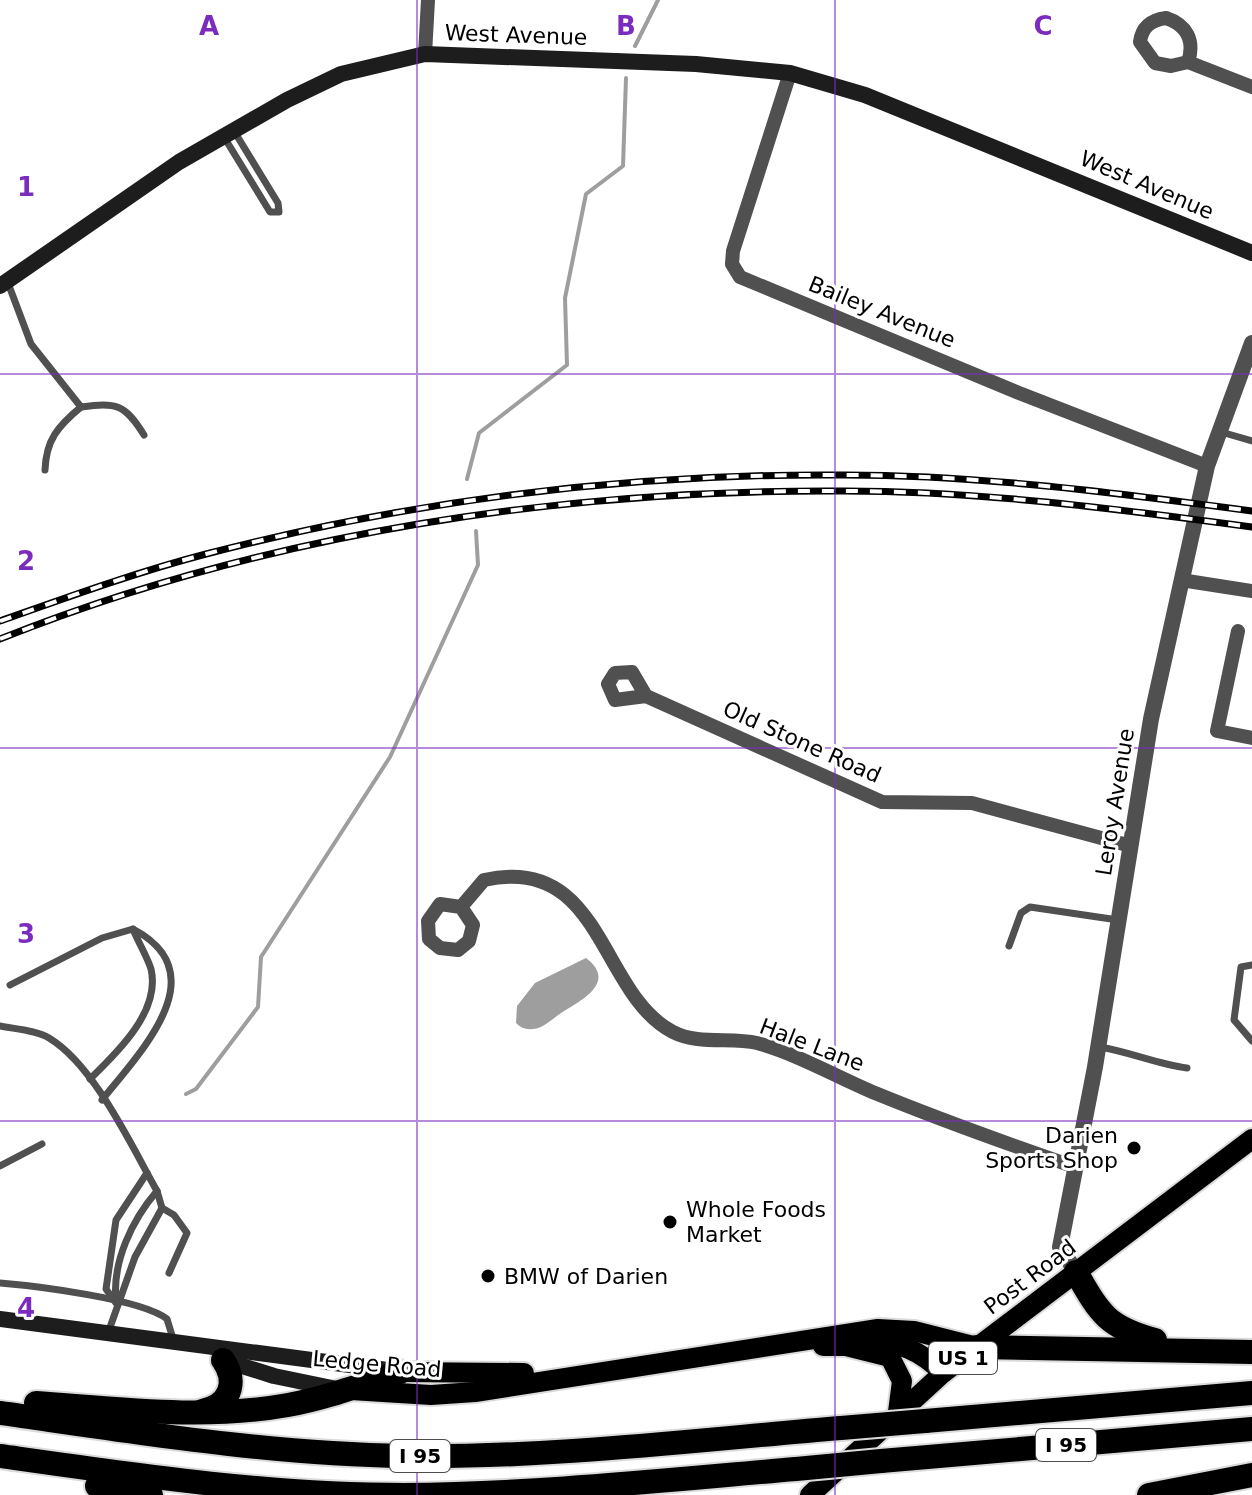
<svg xmlns="http://www.w3.org/2000/svg" width="1252" height="1495" font-family="'DejaVu Sans',sans-serif">
	<rect width="100%" height="100%" fill="#fff"/>
	<path fill="#9e9e9e" d="M586,958C619,983 578,1002 561,1013C552,1019 544,1028 533,1029C526,1030 521,1028 516,1023L517,1006L535,983Z"/>
	<g fill="none" stroke-linecap="round" stroke-linejoin="round">
		<g stroke="#9e9e9e" stroke-width="4">
			<polyline points="635,46 658,0"/>
			<polyline points="467,479 479,433 567,365 565,298 586,194 623,166 626,78"/>
			<polyline points="186,1094 196,1089 258,1007 261,957 390,757 478,565 476,531"/>
		</g>
		<defs>
			<g id="primary">
				<path d="M866,1343C898,1340 921,1351 943,1373"/>
				<polyline points="823,1346 846,1346 890,1357 902,1381 898,1412"/>
				<polyline points="400,1372 524,1373"/>
				<polyline points="351,1390 431,1395 475,1392 878,1329 914,1331 977,1347"/>
				<polyline points="810,1495 943,1373 1252,1139"/>
			</g>
			<g id="motorway">
				<path d="M1076,1272C1100,1314 1107,1327 1155,1340"/>
				<polyline points="977,1347 1252,1352"/>
				<path d="M36,1403C119,1409 205,1420 288,1405C327,1398 363,1384 400,1372"/>
				<path d="M202,1411C229,1406 239,1383 223,1360"/>
				<path d="M0,1413C134,1432 269,1454 405,1456C550,1458 696,1440 841,1428"/>
				<polyline points="925,1421 1252,1393"/>
				<path d="M0,1456C134,1475 268,1495 404,1495C535,1494 666,1480 796,1469"/>
				<polyline points="881,1461 1252,1429"/>
				<polyline points="97,1486 151,1495"/>
				<polyline points="1149,1495 1252,1475"/>
			</g>
		</defs>
		<use href="#primary" stroke="#dbdbdb" stroke-width="24"/>
		<use href="#motorway" stroke="#dbdbdb" stroke-width="28"/>
		<g stroke="#505050" stroke-width="7">
			<polyline points="224,137 270,212 279,212 278,203 234,131"/>
			<path d="M8,283L31,344L81,407C116,402 125,404 144,435"/>
			<polyline points="1221,432 1252,441"/>
			<path d="M45,470C46,440 58,426 81,407"/>
			<polyline points="1009,946 1021,913 1030,907 1118,920"/>
			<polyline points="1252,965 1241,967 1234,1020 1252,1041"/>
			<polyline points="10,985 102,938 133,929"/>
			<path d="M0,1026C15,1029 36,1030 49,1038C94,1065 131,1145 157,1191L162,1208L135,1257L108,1333"/>
			<path d="M1100,1047C1130,1052 1157,1064 1187,1068"/>
			<path d="M90,1079C117,1053 161,1011 151,969C147,956 138,942 133,929C218,974 140,1052 102,1100"/>
			<polyline points="0,1166 42,1144"/>
			<polyline points="162,1208 174,1215 187,1233 169,1273"/>
			<path d="M0,1283C36,1286 142,1299 167,1319L174,1342"/>
			<path d="M116,1301C112,1262 132,1220 157,1191"/>
			<polyline points="116,1303 106,1289 116,1220 147,1173"/>
		</g>
		<g stroke="#505050" stroke-width="14">
			<polyline points="425,54 428,0"/>
			<path d="M1188,62C1195,41 1187,25 1166,18C1151,20 1142,27 1140,42L1155,63L1171,66L1188,62L1252,87"/>
			<polyline points="790,73 733,251 732,264 740,277 1019,393 1207,466"/>
			<polyline points="1181,580 1252,591"/>
			<polyline points="1238,631 1217,731 1252,738"/>
			<polyline points="646,696 632,672 615,673 608,684 615,700 646,696 882,802 972,803 1131,846"/>
			<path d="M461,907L440,904L428,921L429,939L440,948L458,950L469,941L473,925L461,907L484,880C603,853 599,994 673,1032C698,1045 731,1037 757,1043C795,1053 839,1078 875,1093C941,1120 1008,1144 1075,1167"/>
		</g>
		<polyline stroke="#505050" stroke-width="16" points="1076,1272 1060,1247 1095,1067 1151,719 1207,466 1252,343"/>
		<g stroke="#1d1d1d" stroke-width="16">
			<polyline points="0,286 179,162 287,100 341,74 425,54 696,64 790,73 865,95 1252,253"/>
			<polyline points="0,1319 395,1371"/>
			<polyline points="220,1359 274,1376 337,1389"/>
		</g>
		<use href="#primary" stroke="#000" stroke-width="20"/>
		<use href="#motorway" stroke="#000" stroke-width="24"/>
		<defs>
			<g id="rail">
				<path d="M0,621C68,597 137,572 206,554C414,500 630,473 845,475C981,475 1117,493 1252,511"/>
				<path d="M0,639C266,533 560,489 845,491C981,491 1117,509 1252,527"/>
			</g>
		</defs>
		<use href="#rail" stroke="#000" stroke-width="7"/>
		<use href="#rail" stroke="#fff" stroke-width="4" stroke-dasharray="12" stroke-linecap="butt"/>
		<defs>
			<g id="motorway-bridge">
				<polyline points="841,1428 925,1421"/>
				<polyline points="796,1469 881,1461"/>
			</g>
		</defs>
		<use href="#motorway-bridge" stroke="#dbdbdb" stroke-width="28" stroke-linecap="butt"/>
		<use href="#motorway-bridge" stroke="#000" stroke-width="24"/>
	</g>
	<path fill="none" stroke="#7b2cbf" stroke-width="2" stroke-opacity="0.55" d="M417,0V1495M835,0V1495M0,374H1252M0,748H1252M0,1121H1252"/>
	<g fill="#000" stroke="#fff" stroke-width="3">
		<circle cx="1134" cy="1148" r="8"/>
		<circle cx="670" cy="1222" r="8"/>
		<circle cx="488" cy="1276" r="8"/>
	</g>
	<g text-anchor="middle" dominant-baseline="central" stroke-width="6" stroke-linejoin="round" paint-order="stroke">
		<g fill="#fff" stroke="#4c4c4c" stroke-width="2">
			<rect x="929" y="1342" width="68" height="32" rx="6"/>
			<rect x="1036" y="1429" width="60" height="32" rx="6"/>
			<rect x="390" y="1440" width="60" height="32" rx="6"/>
		</g>
		<g font-size="20" font-weight="bold" fill="#000">
			<text x="963" y="1358">US 1</text>
			<text x="1066" y="1445">I 95</text>
			<text x="420" y="1456">I 95</text>
		</g>
		<g font-size="22" fill="#000" stroke="#fff">
			<text transform="translate(516 35) rotate(2)">West Avenue</text>
			<text transform="translate(1147 185) rotate(23)">West Avenue</text>
			<text transform="translate(882 312) rotate(22)">Bailey Avenue</text>
			<text transform="translate(802 742) rotate(24)">Old Stone Road</text>
			<text transform="translate(1115 802) rotate(-81)">Leroy Avenue</text>
			<text transform="translate(812 1045) rotate(21)">Hale Lane</text>
			<text transform="translate(1030 1277) rotate(-37)">Post Road</text>
			<text transform="translate(377 1364) rotate(5)">Ledge Road</text>
		</g>
		<g font-size="22" fill="#000" stroke="#fff" text-anchor="start">
			<text x="1118" y="1135" text-anchor="end">Darien<tspan x="1118" dy="25">Sports Shop</tspan></text>
			<text x="686" y="1209">Whole Foods<tspan x="686" dy="25">Market</tspan></text>
			<text x="504" y="1276">BMW of Darien</text>
		</g>
	</g>
	<g font-size="26" text-anchor="middle" font-weight="bold" fill="#7b2cbf" stroke="#fff" stroke-width="6" stroke-linejoin="round" paint-order="stroke">
		<text x="209" y="35">A</text>
		<text x="626" y="35">B</text>
		<text x="1043" y="35">C</text>
		<text x="26" y="196">1</text>
		<text x="26" y="570">2</text>
		<text x="26" y="943">3</text>
		<text x="26" y="1317">4</text>
	</g>
</svg>
